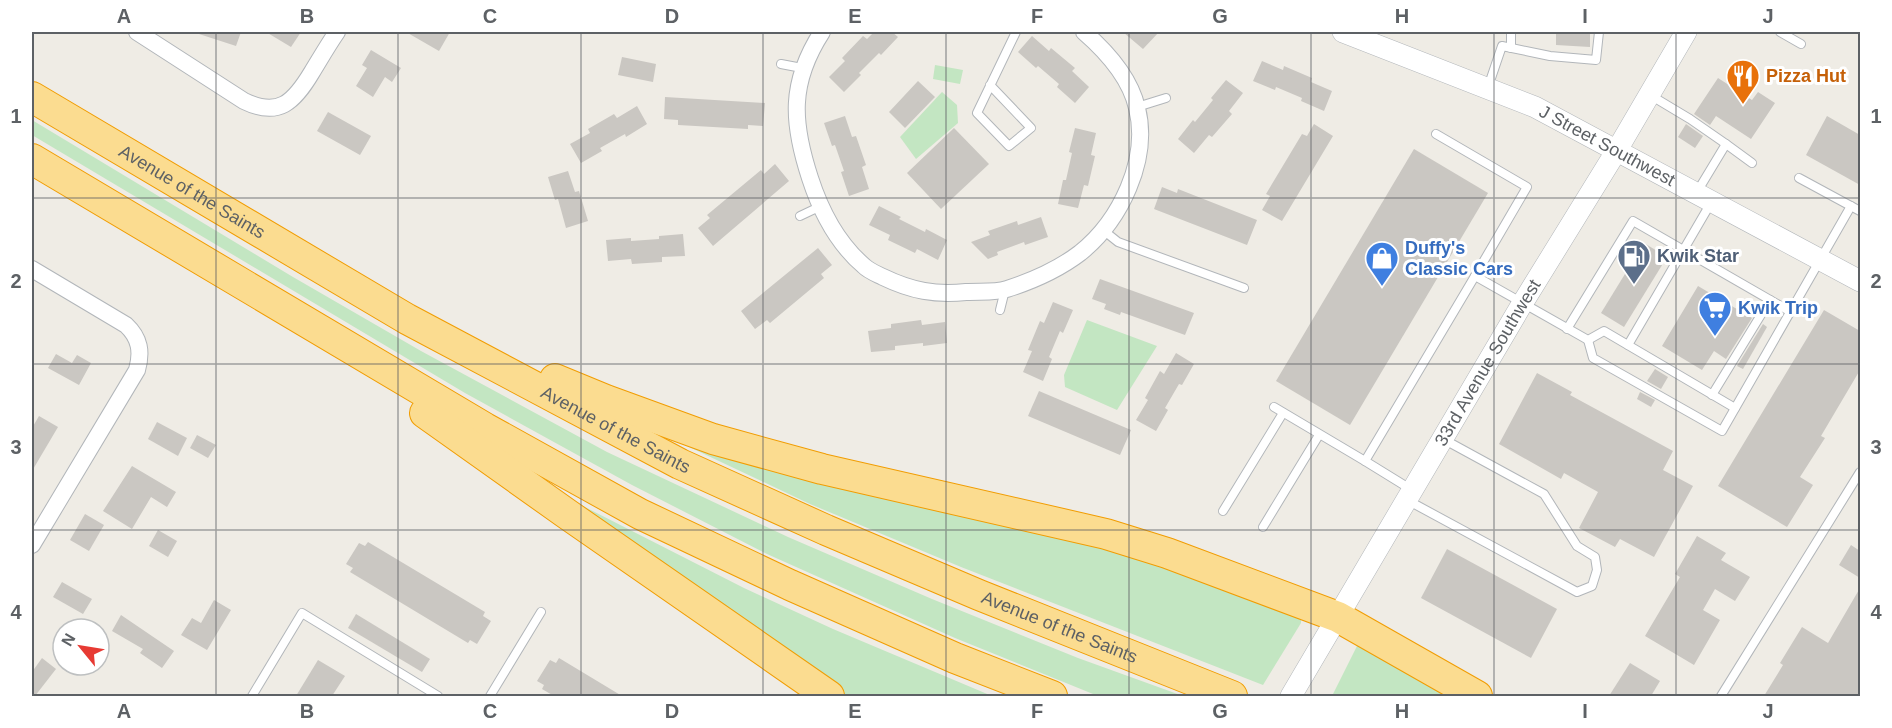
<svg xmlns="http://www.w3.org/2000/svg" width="1892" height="728" font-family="Arial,sans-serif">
	<rect width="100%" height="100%" fill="#efece5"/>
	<g fill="#c3e6c2">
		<polygon points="935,65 963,70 960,84 933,79"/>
		<polygon points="942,92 957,105 958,123 916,159 900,137"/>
		<polygon points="32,120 293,277 421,351 607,452 788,537 932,599 1078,658 1183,696 1098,696 955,638 767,554 632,485 465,393 32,135"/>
		<polygon points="1087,320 1157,346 1117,410 1065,387 1064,375"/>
		<polygon points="634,421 1088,541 1301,616 1301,623 1263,685 961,567 810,504"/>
		<polygon points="579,504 744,588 833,629 992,696 843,696 576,505"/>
		<polygon points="1359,642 1455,696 1332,696"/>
	</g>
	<g fill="#cac7c2">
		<polygon points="200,32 241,32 236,46 199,34"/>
		<polygon points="266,32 301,32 291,47"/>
		<polygon points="406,32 450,32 439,51"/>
		<polygon points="874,32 892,32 898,37 881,55 879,53 859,73 861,75 844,92 829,77 845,61 842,58 863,36 867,39"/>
		<polygon points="1123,32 1159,32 1143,49"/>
		<polygon points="1556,32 1590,32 1590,47 1556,45"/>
		<polygon points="1032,36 1049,51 1051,48 1075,68 1072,71 1089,87 1075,103 1057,87 1059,84 1038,66 1036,68 1018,52"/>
		<polygon points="371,50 401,68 392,82 385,77 373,97 356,86 367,68 362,65"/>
		<polygon points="622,57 656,64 653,82 618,75"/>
		<polygon points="1262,61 1283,70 1284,66 1312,78 1311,82 1332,91 1324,111 1301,101 1302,98 1276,87 1275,90 1253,81"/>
		<polygon points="1718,78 1752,100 1758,92 1775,103 1751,139 1716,116 1710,125 1694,114"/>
		<polygon points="1226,80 1243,93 1229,111 1232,114 1212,137 1209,135 1194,153 1178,139 1193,120 1195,122 1213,100 1211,98"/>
		<polygon points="918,81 935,97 905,128 889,112"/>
		<polygon points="665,97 765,103 763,126 748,125 748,129 678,125 678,120 664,119"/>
		<polygon points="637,106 647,124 626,137 625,134 600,148 602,151 581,163 570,144 590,133 588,129 614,114 617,118"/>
		<polygon points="328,112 371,136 360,155 317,131"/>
		<polygon points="845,116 852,137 856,136 866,165 862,167 869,189 849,196 841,172 844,171 835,145 832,146 824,123"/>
		<polygon points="1827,116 1860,135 1860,185 1806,155"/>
		<polygon points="1314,124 1333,136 1282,221 1262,210 1270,196 1266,194 1302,134 1307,136"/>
		<polygon points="1686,124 1703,136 1695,148 1678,137"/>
		<polygon points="954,128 989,164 941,209 907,173"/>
		<polygon points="1075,128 1096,133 1091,155 1095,156 1088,186 1084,185 1078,208 1058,204 1063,180 1066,180 1072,153 1069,152"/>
		<polygon points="1414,149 1488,193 1350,425 1276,381"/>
		<polygon points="775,164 789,181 713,246 698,228 710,218 707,215 761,170 764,174"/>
		<polygon points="568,171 575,192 579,191 588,221 566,228 558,199 555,200 548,177"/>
		<polygon points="1162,187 1177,193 1178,189 1257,220 1247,245 1154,209"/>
		<polygon points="879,206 901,217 899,219 925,232 926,229 947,240 938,260 917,249 915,253 888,240 890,235 869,225"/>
		<polygon points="1041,217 1048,237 1025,245 1024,242 997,252 998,255 988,259 971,242 990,235 988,231 1017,221 1018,225"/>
		<polygon points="683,234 685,256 662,257 662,262 632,264 631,259 608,261 606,240 631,238 631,241 659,239 659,236"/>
		<polygon points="1644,243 1667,257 1624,327 1601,313"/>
		<polygon points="818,248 832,265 821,274 824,278 770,323 767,320 755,329 741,311"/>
		<polygon points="1100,279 1194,313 1185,335 1121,312 1120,315 1104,309 1106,304 1092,299"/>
		<polygon points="1698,286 1752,318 1726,359 1714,351 1702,370 1662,346"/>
		<polygon points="1053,302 1073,310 1063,333 1060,331 1049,357 1052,359 1043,381 1023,372 1032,351 1028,350 1040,321 1044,323"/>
		<polygon points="1824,310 1860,331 1860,370 1821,436 1825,438 1800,477 1813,485 1787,527 1718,486"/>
		<polygon points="921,320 922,325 945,322 947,343 923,346 923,343 895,346 895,350 871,352 868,331 891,328 891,324"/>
		<polygon points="1763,324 1767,327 1743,369 1737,366"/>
		<polygon points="1176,353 1194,364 1182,385 1179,384 1165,408 1168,410 1156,431 1136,420 1148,400 1145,398 1160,371 1164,374"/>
		<polygon points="56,354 72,363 77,355 91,363 79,385 48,368"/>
		<polygon points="1655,369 1668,377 1661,389 1647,381"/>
		<polygon points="1537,373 1572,392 1570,395 1673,451 1663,470 1693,486 1654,557 1620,539 1615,547 1579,528 1598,492 1564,473 1561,479 1499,444"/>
		<polygon points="1039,391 1131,430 1120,455 1028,416"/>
		<polygon points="1640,392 1655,400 1651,407 1637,399"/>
		<polygon points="39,416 58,427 32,471 32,428"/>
		<polygon points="157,422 187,438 178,456 148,439"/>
		<polygon points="197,435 216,445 208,458 190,448"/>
		<polygon points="132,466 176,492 167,507 151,497 132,529 103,511"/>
		<polygon points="85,514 104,525 89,551 70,540"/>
		<polygon points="158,530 177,541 168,557 149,546"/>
		<polygon points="1697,536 1726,553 1721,560 1750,577 1735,601 1715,589 1703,610 1720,620 1694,665 1645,636 1680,577 1675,574"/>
		<polygon points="368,542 485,612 483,616 491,621 477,644 470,640 468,643 350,572 353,568 346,564 359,543 365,546"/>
		<polygon points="1851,545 1860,551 1860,578 1839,565"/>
		<polygon points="1447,549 1557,609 1531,658 1421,598"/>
		<polygon points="62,582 92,599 83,614 53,597"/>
		<polygon points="1860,588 1860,696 1764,696 1783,665 1780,663 1802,627 1828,643"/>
		<polygon points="214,600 231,610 207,650 181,635 192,618 201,623"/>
		<polygon points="356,614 430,659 422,672 348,628"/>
		<polygon points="121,615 174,651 162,668 140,653 143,649 112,631"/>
		<polygon points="42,658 56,669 35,696 32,696 32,672"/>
		<polygon points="559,658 622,696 554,696 542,689 544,685 537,681 550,660 556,663"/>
		<polygon points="318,660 345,676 332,696 296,696"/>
		<polygon points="1630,663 1660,681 1651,696 1609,696"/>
	</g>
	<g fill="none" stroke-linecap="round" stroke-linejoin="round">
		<defs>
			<g id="service">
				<polyline points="1780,32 1801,44"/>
				<polyline points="1511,48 1511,32"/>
				<polyline points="781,64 802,68"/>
				<polyline points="990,85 1031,128 1009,146 977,113 1016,32"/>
				<polyline points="1488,87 1502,46 1550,56 1596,60 1599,32"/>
				<polyline points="1650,95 1690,119 1726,144 1697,192"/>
				<polyline points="1137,107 1166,98"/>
				<polyline points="1436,134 1527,187 1475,276"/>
				<polyline points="1726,144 1752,163"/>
				<polyline points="1799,178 1860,211"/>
				<polyline points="800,216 819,207"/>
				<polyline points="1103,230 1118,242 1244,288"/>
				<polyline points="1000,310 1005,290"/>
				<polyline points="1567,329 1633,221 1791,312"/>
				<polyline points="1588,340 1593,358 1722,431 1851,206"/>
				<polyline points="1628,345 1712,201"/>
				<polyline points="1712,395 1770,300"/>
				<polyline points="1274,407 1365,461"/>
				<polyline points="1412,490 1365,461 1475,276 1588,340 1604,331 1735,408"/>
				<polyline points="1407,500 1577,592 1592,586 1597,570 1595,557 1577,546 1544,494 1443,439"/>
				<polyline points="1223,511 1283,413"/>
				<polyline points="1263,527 1319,435"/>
				<polyline points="252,696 302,613 438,696"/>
				<polyline points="490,696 541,612"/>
				<polyline points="1721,696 1860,472"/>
			</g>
			<g id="minor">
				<path d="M137,32L244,101C279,118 294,102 312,72C320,59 328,45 337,32"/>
				<path d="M822,32C789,83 792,123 810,178C821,212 837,243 864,266C869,271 877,274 883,277C912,291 935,295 966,292C979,291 995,293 1007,289C1032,281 1059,269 1080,253C1120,221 1150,160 1137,108C1130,77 1107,52 1084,32"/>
				<path d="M32,269L126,325C140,338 142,352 137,370L32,545"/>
			</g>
			<g id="tertiary">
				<path id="s1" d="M1343,32L1535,107L1860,281"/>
				<path id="s2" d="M1291,696L1522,304L1617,150L1686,32"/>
			</g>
			<g id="motorway">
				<path id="s3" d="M32,97L407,319L680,464L826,530L979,595L1232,696"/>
				<polyline points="32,159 485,428 640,514 790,585 955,658 1052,696"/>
				<polyline points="555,379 606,400 713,439 822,469 1106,534 1167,553 1338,617 1477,696"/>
				<polyline points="425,413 567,514 829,696"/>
			</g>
		</defs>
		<use href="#service" stroke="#b2b6ba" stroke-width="10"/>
		<use href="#minor" stroke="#b2b6ba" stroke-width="18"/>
		<use href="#tertiary" stroke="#b2b6ba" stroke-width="22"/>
		<use href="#motorway" stroke="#f19d03" stroke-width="32"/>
		<use href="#service" stroke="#fff" stroke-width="8"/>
		<use href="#minor" stroke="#fff" stroke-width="16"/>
		<use href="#tertiary" stroke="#fff" stroke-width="21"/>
		<use href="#motorway" stroke="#fbdc90" stroke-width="30"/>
	</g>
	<path fill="none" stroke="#5d6165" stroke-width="1.5" stroke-opacity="0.55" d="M216,32V696M398,32V696M581,32V696M763,32V696M946,32V696M1129,32V696M1311,32V696M1494,32V696M1676,32V696M32,198H1860M32,364H1860M32,530H1860"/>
	<defs>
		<symbol id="restaurant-pin" viewBox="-11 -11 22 30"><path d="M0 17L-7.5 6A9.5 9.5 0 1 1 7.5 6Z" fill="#e8710a" stroke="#fff"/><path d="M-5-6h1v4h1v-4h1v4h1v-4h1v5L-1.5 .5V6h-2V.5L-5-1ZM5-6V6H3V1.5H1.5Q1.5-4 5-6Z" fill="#fff"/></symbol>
		<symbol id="fuel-pin" viewBox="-11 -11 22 30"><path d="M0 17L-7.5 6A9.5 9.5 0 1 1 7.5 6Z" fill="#5c6f8a" stroke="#fff"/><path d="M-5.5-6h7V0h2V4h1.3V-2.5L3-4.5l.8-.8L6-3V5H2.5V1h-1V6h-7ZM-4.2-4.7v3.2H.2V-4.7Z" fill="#fff"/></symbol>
		<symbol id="shop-pin" viewBox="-11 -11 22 30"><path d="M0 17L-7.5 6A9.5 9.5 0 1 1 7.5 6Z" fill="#3f7fe0" stroke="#fff"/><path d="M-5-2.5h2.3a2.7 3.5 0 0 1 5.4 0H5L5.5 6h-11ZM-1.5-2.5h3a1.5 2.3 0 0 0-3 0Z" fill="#fff"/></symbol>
		<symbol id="supermarket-pin" viewBox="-11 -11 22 30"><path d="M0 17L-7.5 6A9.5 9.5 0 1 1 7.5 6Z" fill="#3f7fe0" stroke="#fff"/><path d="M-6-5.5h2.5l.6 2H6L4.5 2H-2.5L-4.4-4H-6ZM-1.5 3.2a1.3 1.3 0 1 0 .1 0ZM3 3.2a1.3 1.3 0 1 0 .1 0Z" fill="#fff"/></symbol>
	</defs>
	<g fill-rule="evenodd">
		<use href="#restaurant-pin" x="1724" y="57" width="38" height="52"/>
		<use href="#fuel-pin" x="1615" y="237" width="38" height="52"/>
		<use href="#shop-pin" x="1363" y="239" width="38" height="52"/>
		<use href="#supermarket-pin" x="1696" y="289" width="38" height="52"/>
	</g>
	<g text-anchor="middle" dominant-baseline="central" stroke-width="6" stroke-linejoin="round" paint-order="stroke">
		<g font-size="18" font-weight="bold" fill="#c56008" stroke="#fff" text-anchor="start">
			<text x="1766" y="76">Pizza Hut</text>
		</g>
		<g font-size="18" fill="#5d6165" stroke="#fff">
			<text stroke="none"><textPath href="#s1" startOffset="288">J Street Southwest</textPath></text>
			<text stroke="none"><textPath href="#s3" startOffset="186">Avenue of the Saints</textPath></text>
			<text stroke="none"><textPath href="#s2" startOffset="387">33rd Avenue Southwest</textPath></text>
			<text stroke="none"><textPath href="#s3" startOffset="672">Avenue of the Saints</textPath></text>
			<text stroke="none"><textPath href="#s3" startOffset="1158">Avenue of the Saints</textPath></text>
		</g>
		<g font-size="18" font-weight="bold" fill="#366cbe" stroke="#fff" text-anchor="start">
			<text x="1405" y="248">Duffy's<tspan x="1405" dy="21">Classic Cars</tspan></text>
			<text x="1738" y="308">Kwik Trip</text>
		</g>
		<g font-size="18" font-weight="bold" fill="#4e5e75" stroke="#fff" text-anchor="start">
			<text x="1657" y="256">Kwik Star</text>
		</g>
	</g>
	<rect width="1892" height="728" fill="none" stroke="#ffffff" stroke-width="66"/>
	<g transform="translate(81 647) rotate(300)"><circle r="28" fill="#ffffff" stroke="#bec0c1" stroke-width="1.5"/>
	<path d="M0-4.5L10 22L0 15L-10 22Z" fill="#e73a33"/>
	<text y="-9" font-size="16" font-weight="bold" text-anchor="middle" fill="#5d6165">N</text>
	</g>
	<rect x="33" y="33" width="1826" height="662" fill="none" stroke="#5d6165" stroke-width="2"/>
	<g font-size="20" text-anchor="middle" font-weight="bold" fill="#5d6165">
		<text x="124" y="23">A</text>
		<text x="307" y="23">B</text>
		<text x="490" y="23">C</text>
		<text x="672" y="23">D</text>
		<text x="855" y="23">E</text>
		<text x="1037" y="23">F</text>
		<text x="1220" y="23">G</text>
		<text x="1402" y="23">H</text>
		<text x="1585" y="23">I</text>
		<text x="1768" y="23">J</text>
		<text x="16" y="123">1</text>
		<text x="1876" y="123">1</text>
		<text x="16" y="288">2</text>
		<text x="1876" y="288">2</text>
		<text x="16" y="454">3</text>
		<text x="1876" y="454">3</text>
		<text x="16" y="619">4</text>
		<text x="1876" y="619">4</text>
		<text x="124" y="718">A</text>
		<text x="307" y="718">B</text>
		<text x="490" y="718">C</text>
		<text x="672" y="718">D</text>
		<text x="855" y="718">E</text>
		<text x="1037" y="718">F</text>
		<text x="1220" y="718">G</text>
		<text x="1402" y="718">H</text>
		<text x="1585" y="718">I</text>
		<text x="1768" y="718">J</text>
	</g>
</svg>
